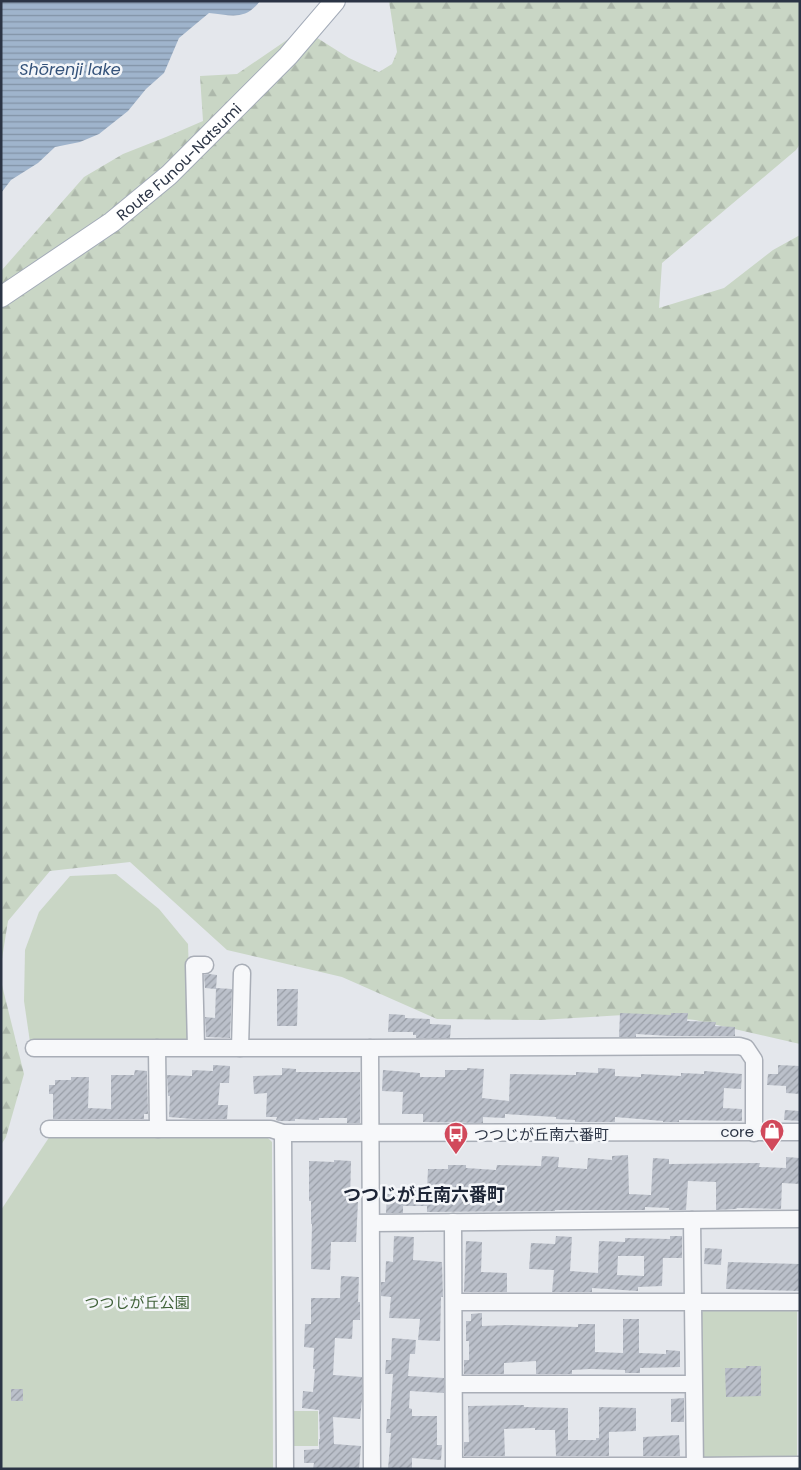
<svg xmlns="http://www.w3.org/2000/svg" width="801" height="1470" font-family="Poppins,'Noto Sans JP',sans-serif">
	<defs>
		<pattern id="forest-firs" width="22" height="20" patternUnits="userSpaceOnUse" patternTransform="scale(1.25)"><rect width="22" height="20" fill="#c9d6c5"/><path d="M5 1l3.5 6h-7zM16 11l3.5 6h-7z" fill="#adb8ab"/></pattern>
		<pattern id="water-rules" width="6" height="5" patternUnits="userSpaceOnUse" patternTransform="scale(1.25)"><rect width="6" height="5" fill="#9fb4cc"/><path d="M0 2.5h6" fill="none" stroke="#8293a7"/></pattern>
		<pattern id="building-hatch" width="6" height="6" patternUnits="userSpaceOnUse" patternTransform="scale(1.25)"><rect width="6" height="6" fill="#bbc0ca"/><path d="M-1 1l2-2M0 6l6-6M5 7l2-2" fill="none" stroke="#989da6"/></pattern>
	</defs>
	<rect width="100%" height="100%" fill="#e4e7ec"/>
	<g fill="#c9d6c5">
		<polygon points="116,874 159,909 188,944 191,1033 188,1039 182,1043 30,1042 24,1001 25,950 39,912 70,876"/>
		<polygon points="265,1135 272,1142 273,1469 1,1469 1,1210 50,1136"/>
		<polygon points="705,1308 797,1309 797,1459 706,1458 701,1456 700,1316"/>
		<rect x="293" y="1411" width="25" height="35"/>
	</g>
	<g fill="url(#forest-firs)">
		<polygon points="389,1 800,1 800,144 796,150 662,263 659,308 724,288 773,250 800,235 800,1044 695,1020 640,1014 541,1020 437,1019 342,977 227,950 130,862 50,871 8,921 1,965 1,271 84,177 123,154 166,137 203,121 200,76 237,74 303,29 349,58 379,72 392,64 397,52"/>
		<polygon points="1,981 24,1074 6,1137 1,1145"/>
	</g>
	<path fill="url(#water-rules)" d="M1,1H260C245,21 231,15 209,13L179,38L164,73L146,89L128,111L99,134L80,142L55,147L38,163L11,180L1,193Z"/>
	<g fill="url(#building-hatch)" fill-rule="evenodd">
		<polygon points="209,974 217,975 216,989 205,988 204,975"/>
		<polygon points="216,988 232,989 230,1038 206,1037 205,1017 215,1018"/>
		<polygon points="277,989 298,989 297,1026 277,1026"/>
		<polygon points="620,1013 671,1015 671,1013 688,1013 687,1021 716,1022 715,1026 735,1027 735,1036 670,1036 636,1034 636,1037 619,1037"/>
		<polygon points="389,1014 405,1015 405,1018 430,1019 430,1024 451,1025 450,1038 416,1038 416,1035 413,1035 413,1032 388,1032"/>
		<polygon points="213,1065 230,1066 229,1083 220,1083 218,1105 228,1105 227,1119 193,1119 169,1117 170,1096 168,1096 167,1075 192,1076 192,1070 213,1071"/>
		<polygon points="778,1065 800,1066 800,1094 786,1093 786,1086 767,1085 768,1074 778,1074"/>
		<polygon points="282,1068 296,1069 296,1072 360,1072 360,1123 347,1123 347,1118 319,1118 319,1120 295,1119 295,1121 278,1121 276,1120 277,1117 266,1117 267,1093 254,1094 253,1076 282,1075"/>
		<polygon points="467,1068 484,1069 482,1098 509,1101 510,1074 576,1075 576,1072 598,1073 598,1068 615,1069 615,1076 641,1077 641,1074 681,1076 681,1073 704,1074 704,1071 742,1074 741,1089 724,1088 723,1108 742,1109 742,1121 679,1120 679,1122 663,1122 663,1121 615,1117 615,1122 575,1122 575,1120 556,1119 556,1117 505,1114 505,1118 483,1117 483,1123 423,1122 423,1114 402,1114 403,1092 382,1091 383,1070 420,1073 420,1077 445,1077 445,1070 467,1070"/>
		<polygon points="135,1070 147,1071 148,1114 144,1114 144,1119 53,1119 53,1094 49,1094 49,1085 55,1085 55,1080 71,1080 71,1077 89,1077 88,1108 111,1109 111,1075 134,1075"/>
		<polygon points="785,1110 800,1111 800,1121 784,1120"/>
		<polygon points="628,1155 629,1194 651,1195 653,1158 669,1159 669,1164 760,1163 759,1167 786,1168 786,1157 800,1158 800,1184 782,1183 781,1209 737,1208 736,1209 716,1210 716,1182 688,1181 686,1210 669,1210 669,1208 645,1207 645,1210 555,1210 555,1211 427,1212 427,1206 403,1206 403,1213 386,1213 387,1194 407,1195 408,1190 427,1190 428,1169 448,1169 448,1165 466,1165 466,1168 496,1170 497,1165 541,1166 542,1156 559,1157 558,1167 587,1169 588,1158 612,1160 612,1156"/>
		<polygon points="334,1160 351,1161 350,1202 358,1202 356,1242 331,1242 330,1270 311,1269 312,1224 311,1224 311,1201 309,1201 309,1161 334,1162"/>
		<polygon points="394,1236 414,1237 413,1260 442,1262 443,1297 441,1297 440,1341 418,1340 420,1319 389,1318 391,1297 381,1296 381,1282 385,1282 386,1261 393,1262"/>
		<path d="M556,1236L572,1237L570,1271L598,1273L599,1241L625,1242V1238L670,1239V1236H682V1258H663L662,1286L638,1287V1291L592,1288V1292H552L554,1270L529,1269L531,1243L555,1244ZM618,1256H644V1276L617,1275Z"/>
		<polygon points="466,1241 482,1242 481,1272 507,1273 507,1292 464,1292"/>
		<polygon points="705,1248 722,1249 721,1265 704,1264"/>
		<polygon points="728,1262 800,1264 800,1291 726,1289"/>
		<polygon points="341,1276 359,1277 358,1302 360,1302 360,1320 353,1320 352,1339 335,1338 333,1375 362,1377 362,1400 360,1419 333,1417 334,1444 361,1446 359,1469 313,1469 314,1463 304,1463 304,1450 319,1449 319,1439 320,1439 319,1410 302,1408 303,1391 313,1392 315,1369 313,1369 314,1348 304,1347 305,1324 311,1324 311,1298 340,1298"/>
		<polygon points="482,1313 482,1326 508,1325 578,1327 578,1324 595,1324 595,1352 623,1353 623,1319 639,1319 639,1353 666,1354 666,1350 680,1351 680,1367 640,1368 640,1373 625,1373 625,1370 590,1369 572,1370 572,1374 536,1374 536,1361 504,1363 504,1374 464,1374 464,1360 469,1360 469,1341 466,1341 466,1321 471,1321 471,1314"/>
		<polygon points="392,1338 416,1340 415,1354 410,1354 408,1376 444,1378 444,1393 410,1391 409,1408 412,1409 412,1416 437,1416 437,1445 442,1445 441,1460 412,1458 412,1469 388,1469 391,1433 386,1433 387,1419 390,1419 393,1374 385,1374 386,1360 391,1360"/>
		<polygon points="746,1366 761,1366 761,1396 726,1397 725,1368 746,1368"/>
		<rect x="11" y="1389" width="12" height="12"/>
		<polygon points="684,1398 684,1422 671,1422 671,1399"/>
		<polygon points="524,1405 524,1407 568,1408 568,1440 596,1440 596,1438 599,1438 599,1407 636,1408 636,1431 609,1432 609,1456 556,1456 555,1430 535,1430 535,1428 504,1429 505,1456 464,1456 464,1442 469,1442 468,1406"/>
		<polygon points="679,1435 680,1456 643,1456 643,1437"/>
	</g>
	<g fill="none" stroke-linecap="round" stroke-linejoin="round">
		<defs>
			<g id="minor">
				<polyline points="242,973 240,1048 370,1048 739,1046 746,1048 754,1060 754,1133"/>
				<polyline points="196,1047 194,965 205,965"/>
				<polyline points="34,1048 240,1048"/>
				<polyline points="157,1048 158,1129"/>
				<polyline points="370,1048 372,1469"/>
				<polyline points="49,1129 271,1129 283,1133 800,1132"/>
				<polyline points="283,1133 285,1469"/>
				<polyline points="692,1220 695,1469"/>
				<polyline points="453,1222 454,1469"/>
				<polyline points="372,1223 800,1219"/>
				<polyline points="454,1302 800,1302"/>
				<polyline points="454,1384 693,1384"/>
				<polyline points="454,1466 695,1466 800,1465"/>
			</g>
			<g id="major">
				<path id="s1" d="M1,297L112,222L169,175L288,56L335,1"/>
			</g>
		</defs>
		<use href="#minor" stroke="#a9aeb7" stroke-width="19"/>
		<use href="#major" stroke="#a3abb8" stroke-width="22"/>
		<use href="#minor" stroke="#f7f8fa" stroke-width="16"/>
		<use href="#major" stroke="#fff" stroke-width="20"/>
	</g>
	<defs>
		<symbol id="shop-pin" viewBox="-11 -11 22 30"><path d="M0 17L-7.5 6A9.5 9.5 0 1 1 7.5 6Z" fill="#d1495b" stroke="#f4f6f9"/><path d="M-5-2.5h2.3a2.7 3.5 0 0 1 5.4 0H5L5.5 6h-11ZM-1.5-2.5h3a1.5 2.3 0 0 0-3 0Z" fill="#fff"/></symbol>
		<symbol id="bus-pin" viewBox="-11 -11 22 30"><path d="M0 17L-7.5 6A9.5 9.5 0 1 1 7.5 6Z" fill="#d1495b" stroke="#f4f6f9"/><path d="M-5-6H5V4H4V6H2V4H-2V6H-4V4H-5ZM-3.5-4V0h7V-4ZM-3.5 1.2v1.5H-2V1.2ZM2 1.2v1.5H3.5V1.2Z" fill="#fff"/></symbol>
	</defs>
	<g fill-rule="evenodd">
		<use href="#shop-pin" x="758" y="1117" width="28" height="38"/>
		<use href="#bus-pin" x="442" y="1120" width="28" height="38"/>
	</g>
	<g text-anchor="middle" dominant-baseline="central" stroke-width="5" stroke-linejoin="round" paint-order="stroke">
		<g font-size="15" fill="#2b3445" stroke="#f4f6f9">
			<text stroke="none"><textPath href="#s1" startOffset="224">Route Funou-Natsumi</textPath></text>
		</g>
		<g font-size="15" fill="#2b3445" stroke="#f4f6f9" text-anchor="end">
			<text x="754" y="1131">core</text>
			<text x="474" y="1134" text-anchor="start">つつじが丘南六番町</text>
		</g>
		<g font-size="15" fill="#3f6138" stroke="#f4f6f9">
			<text x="137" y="1302">つつじが丘公園</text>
		</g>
		<g font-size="16" font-style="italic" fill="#34527a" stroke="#f4f6f9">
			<text x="70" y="69">Shōrenji lake</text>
		</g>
		<g font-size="18" font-weight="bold" fill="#1d2536" stroke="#f4f6f9">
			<text x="424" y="1194">つつじが丘南六番町</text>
		</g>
	</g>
	<rect width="801" height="1470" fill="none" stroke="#2b3445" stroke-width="5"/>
</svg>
